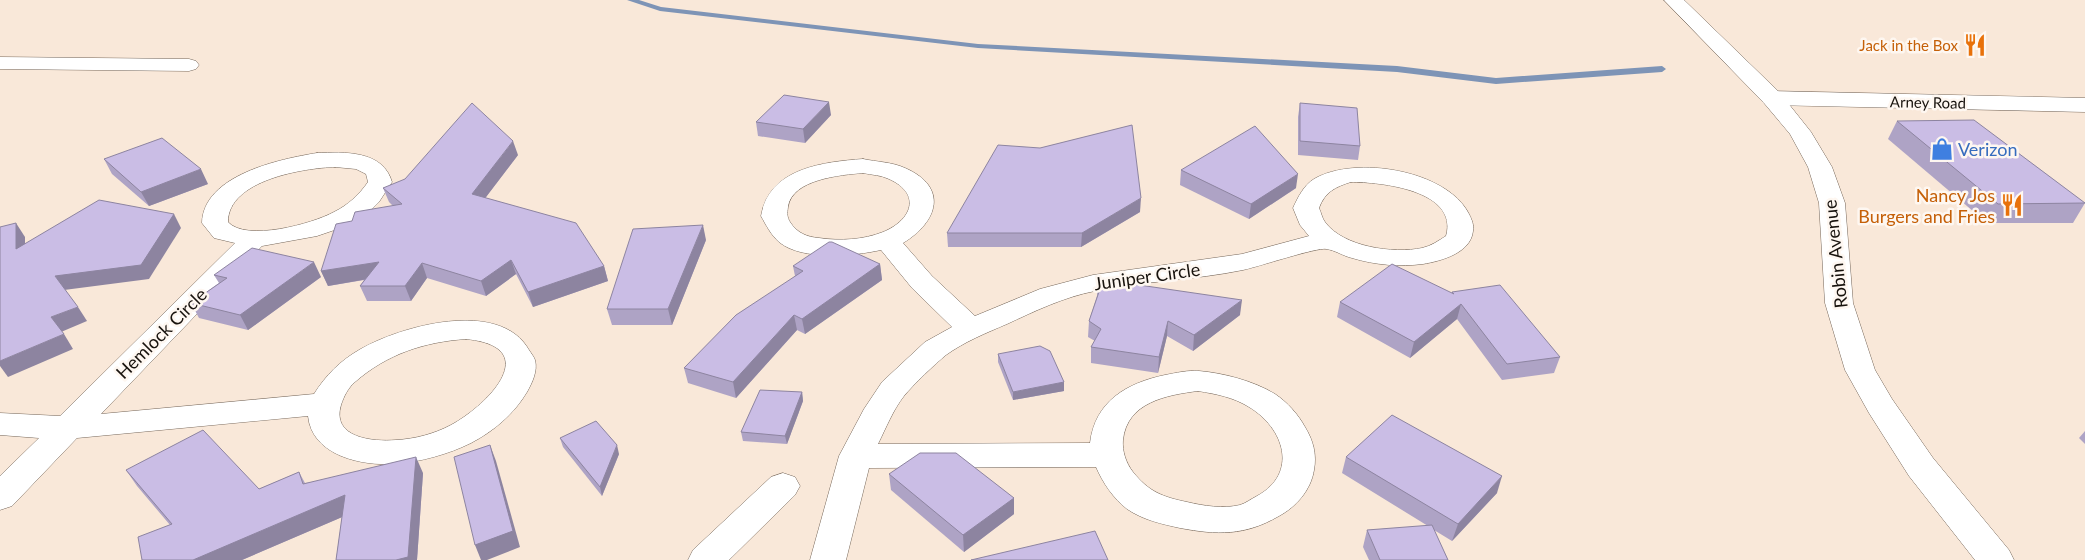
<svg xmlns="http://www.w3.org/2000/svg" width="2085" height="560" font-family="Lato,sans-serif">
	<rect width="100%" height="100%" fill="#f9e8d9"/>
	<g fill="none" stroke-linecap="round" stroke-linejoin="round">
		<polygon fill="#7e94b6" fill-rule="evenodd" points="627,0 639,0 661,7 978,44 1397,66 1496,78 1662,66 1666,69 1662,72 1496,84 1397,72 978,48 660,11"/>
		<defs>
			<g id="minor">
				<polygon points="0,57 189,59 196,61 199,65 196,69 189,71 0,69"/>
				<path d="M317,153C344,152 383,150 392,182L379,202L367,214L352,224L317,236L262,246L101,414L314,394C326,375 340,361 359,350C400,326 500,298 529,350C531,353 534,357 535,360C538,371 532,383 527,392C514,414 494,431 471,443C449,454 420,462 395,464C362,466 312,456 308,416L77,438L12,506L0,510V476L39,438L0,435V413L60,416L235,243L214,238L202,223C203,175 280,159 317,153ZM335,167L356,169L366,174L368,182C359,195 348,205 334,212C312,224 246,242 228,222C228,180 304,168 335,167ZM466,339C545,347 488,405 451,425C434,434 415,439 396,440C373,442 331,438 341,405C344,396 348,388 355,382C387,354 424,342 466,339Z"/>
				<path d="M863,159C877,162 892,162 905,168C949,187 938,222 903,243L932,276L975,316L1040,289L1093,275L1242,254L1309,236L1300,225L1293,208C1298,197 1304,185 1314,179C1355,155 1447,170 1469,214C1472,220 1474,225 1473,231C1471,253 1441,261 1423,264C1400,267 1375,265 1352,258C1343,256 1335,250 1326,249C1318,247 1257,267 1243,270C1195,280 1144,281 1095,291C1064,297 1035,311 1007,324C986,333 964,342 946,355C935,364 913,385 904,396C893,410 886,428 878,444L1090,443C1095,401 1127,383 1165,375C1176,373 1188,370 1199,371C1223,373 1254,381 1275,394C1287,402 1298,414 1305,427C1313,440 1317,454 1314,470C1311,490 1296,507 1279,516C1245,536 1217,535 1180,528C1162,524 1143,520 1127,509C1113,498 1103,483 1096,467L869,468L846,560H810L839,456L864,409L882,382L925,342L952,327L912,288L881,250C854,256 802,261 779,242C771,235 766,225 761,216C769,168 823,162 863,159ZM863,173C872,175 881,175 889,179C922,194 912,220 883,232C863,240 840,241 819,238C807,237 797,233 790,222C787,217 787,214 788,207C792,179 841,175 863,173ZM1351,182C1380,182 1459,190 1446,236C1438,241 1431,246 1422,248C1394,254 1343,247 1325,222C1322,218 1321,212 1319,208C1325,192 1335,187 1351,182ZM1198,391C1216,394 1233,397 1249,407C1284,428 1299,473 1257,496C1251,499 1246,503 1240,505C1223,509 1204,506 1187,502C1163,497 1149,492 1133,472C1126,463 1122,451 1123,440C1127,402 1167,395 1198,391Z"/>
				<polygon points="783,473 795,477 800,486 795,495 729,560 688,560 693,550 771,477"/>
			</g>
			<polygon id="tertiary" points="1772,91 2085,98 2085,112 1772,105 1764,103 1761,98 1764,93"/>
			<polygon id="secondary" points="1664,0 1684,0 1780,93 1811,132 1832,167 1845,203 1853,303 1875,370 1892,399 1933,458 2009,550 2014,560 1975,560 1909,476 1869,413 1845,370 1825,303 1819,203 1808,167 1790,134 1764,103"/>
		</defs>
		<use href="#minor" stroke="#76675a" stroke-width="1"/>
		<use href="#tertiary" stroke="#76675a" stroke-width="1"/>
		<use href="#secondary" stroke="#76675a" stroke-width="1"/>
		<use href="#minor" fill="#fff" fill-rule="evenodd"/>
		<use href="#tertiary" fill="#fff" fill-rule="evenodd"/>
		<use href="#secondary" fill="#fff" fill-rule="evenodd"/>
	</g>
	<g fill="#aea3c5">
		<polygon points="1300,103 1360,146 1358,160 1298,155 1298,117"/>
		<polygon points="831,115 805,143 758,136 756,122"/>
		<polygon points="1897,121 2085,203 2073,223 1987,223 1888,139"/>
		<polygon points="518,155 485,198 604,266 608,281 533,307 516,274 486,296 427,278 411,301 367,301 360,286 364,280 328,286 321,271 352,221 393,206 389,202 383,188"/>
		<polygon points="104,159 208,184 149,206 112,174"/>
		<polygon points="1181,170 1296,188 1249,219 1180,185"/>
		<polygon points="1140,212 1081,247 948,247 947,233"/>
		<polygon points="706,240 672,325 612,325 607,309"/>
		<polygon points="880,264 882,280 805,334 797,330 736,398 688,383 684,368 795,276 793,266"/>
		<polygon points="214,275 321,277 248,330 199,318 191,303 219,283"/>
		<polygon points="1098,281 1240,315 1193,351 1167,336 1158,373 1091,363 1091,347 1095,341 1088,337 1089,321 1097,296"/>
		<polygon points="1452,292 1560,357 1554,373 1502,380 1457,319 1410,358 1337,317 1340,302 1451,293"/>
		<polygon points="998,354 1064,382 1064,391 1013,400 998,362"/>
		<polygon points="802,392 803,401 787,444 743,441 741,432"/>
		<polygon points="2085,431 2085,444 2079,438"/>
		<polygon points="560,438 619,454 602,496 563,447"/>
		<polygon points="1346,457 1497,493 1452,541 1434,530 1448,560 1369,560 1363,547 1367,530 1428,526 1342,473"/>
		<polygon points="126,470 259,489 299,472 305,483 423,473 417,560 336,560 342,517 242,560 142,560 170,525 137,486"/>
		<polygon points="889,474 1014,498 1014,514 964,552 891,490"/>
	</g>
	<g fill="#8d84a0">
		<polygon points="829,102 831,115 805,143 803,129"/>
		<polygon points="513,141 518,155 477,209 472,194"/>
		<polygon points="201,169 208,184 149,206 141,192"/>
		<polygon points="1298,174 1296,188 1249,219 1251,204"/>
		<polygon points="1141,198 1140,212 1081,247 1082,233"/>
		<polygon points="174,214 181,228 149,279 64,290 55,276"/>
		<polygon points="16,223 25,237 25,263 16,249"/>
		<polygon points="703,225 706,240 672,325 668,309"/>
		<polygon points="511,260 516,274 486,296 481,281"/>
		<polygon points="314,262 321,277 248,330 240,315"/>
		<polygon points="379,262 385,276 328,286 321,271"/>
		<polygon points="422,263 427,278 411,301 405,286"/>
		<polygon points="880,264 882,280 805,334 802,319"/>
		<polygon points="604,266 608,281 533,307 528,292"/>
		<polygon points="1242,300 1240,315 1193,351 1194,335"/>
		<polygon points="1461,304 1457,319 1410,358 1414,342"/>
		<polygon points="78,307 87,321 61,332 51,317"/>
		<polygon points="794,315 797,330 736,398 733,382"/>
		<polygon points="1168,321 1167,336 1158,373 1159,357"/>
		<polygon points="64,334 73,349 8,377 0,366 0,361"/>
		<polygon points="1064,382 1064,391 1013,400 1013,392"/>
		<polygon points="802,392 803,401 787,444 785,436"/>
		<polygon points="490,445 496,461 520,547 487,560 481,560 475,545"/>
		<polygon points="617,445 619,454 602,496 600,487"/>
		<polygon points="416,457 423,473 417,560 396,560"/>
		<polygon points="1502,476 1497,493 1452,541 1458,524"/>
		<polygon points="345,495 354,512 242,560 193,560"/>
		<polygon points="1014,498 1014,514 964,552 963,535"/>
	</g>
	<g fill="#cabde5" stroke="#8d84a0">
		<polygon points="784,95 829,102 803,129 756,122"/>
		<polygon points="472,103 513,141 472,194 576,223 604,266 528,292 511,260 481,281 422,263 405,286 360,286 379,262 321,271 336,224 352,221 355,212 402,204 383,188 405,179"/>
		<polygon points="1300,103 1357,108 1360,146 1300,141"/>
		<polygon points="1974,120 2085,203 1998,204 1897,121"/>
		<polygon points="1132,125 1141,198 1082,233 947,233 998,145 1040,148"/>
		<polygon points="1255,126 1298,174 1251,204 1181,170"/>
		<polygon points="162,138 201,169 141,192 104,159"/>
		<polygon points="99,200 174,214 141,265 55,276 78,307 51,317 64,334 0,361 0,227 16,223 16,249"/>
		<polygon points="703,225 668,309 607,309 633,229"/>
		<polygon points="829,242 832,242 880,264 802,319 794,315 733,382 684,368 736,315 803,271 793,266"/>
		<polygon points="252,248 314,262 240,315 191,303 227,278 214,275"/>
		<polygon points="1392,264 1454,294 1452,292 1500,285 1560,357 1507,364 1461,304 1414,342 1340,302"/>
		<polygon points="1098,279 1242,300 1194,335 1168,321 1159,357 1091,347 1101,329 1089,321 1102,283 1098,281"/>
		<polygon points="1040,346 1050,351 1064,382 1013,392 998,354"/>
		<polygon points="760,390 802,392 785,436 741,432"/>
		<polygon points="1392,415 1502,476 1458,524 1346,457"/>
		<polygon points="596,421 617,445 600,487 560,438"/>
		<polygon points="203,430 259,489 299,472 303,484 416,457 408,557 396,560 336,560 345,495 193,560 142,560 138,537 172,524 126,470"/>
		<polygon points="490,445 513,531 475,545 454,457"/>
		<polygon points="920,453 956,453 1014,498 963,535 889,474"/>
		<polygon points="1432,525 1448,560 1380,560 1367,530"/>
		<polygon points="1095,531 1108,560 971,560"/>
	</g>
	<defs>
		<symbol id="restaurant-bare" viewBox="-9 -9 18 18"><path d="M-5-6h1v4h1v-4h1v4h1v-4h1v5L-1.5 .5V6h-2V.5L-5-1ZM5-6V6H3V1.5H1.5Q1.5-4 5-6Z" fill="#e8710a" stroke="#fef7f1" stroke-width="2.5" paint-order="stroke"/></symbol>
		<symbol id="shop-bare" viewBox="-9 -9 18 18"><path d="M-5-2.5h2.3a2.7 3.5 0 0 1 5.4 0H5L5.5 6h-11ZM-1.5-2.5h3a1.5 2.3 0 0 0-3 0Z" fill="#3f7fe0" stroke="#fef7f1" stroke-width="2.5" paint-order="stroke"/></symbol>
	</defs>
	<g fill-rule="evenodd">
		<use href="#restaurant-bare" x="1959" y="29" width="32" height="32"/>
		<use href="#shop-bare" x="1926" y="133" width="32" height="32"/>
		<use href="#restaurant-bare" x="1996" y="189" width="32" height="32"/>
	</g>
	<g text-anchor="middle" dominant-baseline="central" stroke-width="5" stroke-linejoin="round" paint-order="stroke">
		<g font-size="15" fill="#c56008" stroke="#fef7f1" text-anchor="end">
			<text x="1958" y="45">Jack in the Box</text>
		</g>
		<g font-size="15" fill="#18130e" stroke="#fef7f1">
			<text transform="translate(1928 102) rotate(1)">Arney Road</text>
		</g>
		<g font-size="18" fill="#366cbe" stroke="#fef7f1" text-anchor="start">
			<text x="1958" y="149">Verizon</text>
		</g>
		<g font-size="18" fill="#c56008" stroke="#fef7f1" text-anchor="end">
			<text x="1995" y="195">Nancy Jos<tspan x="1995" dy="21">Burgers and Fries</tspan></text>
		</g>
		<g font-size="18" fill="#18130e" stroke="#fef7f1">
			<text transform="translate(1835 254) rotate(-96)">Robin Avenue</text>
			<text transform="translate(1147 276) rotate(-8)">Juniper Circle</text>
			<text transform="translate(161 333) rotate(-45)">Hemlock Circle</text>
		</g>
	</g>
</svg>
